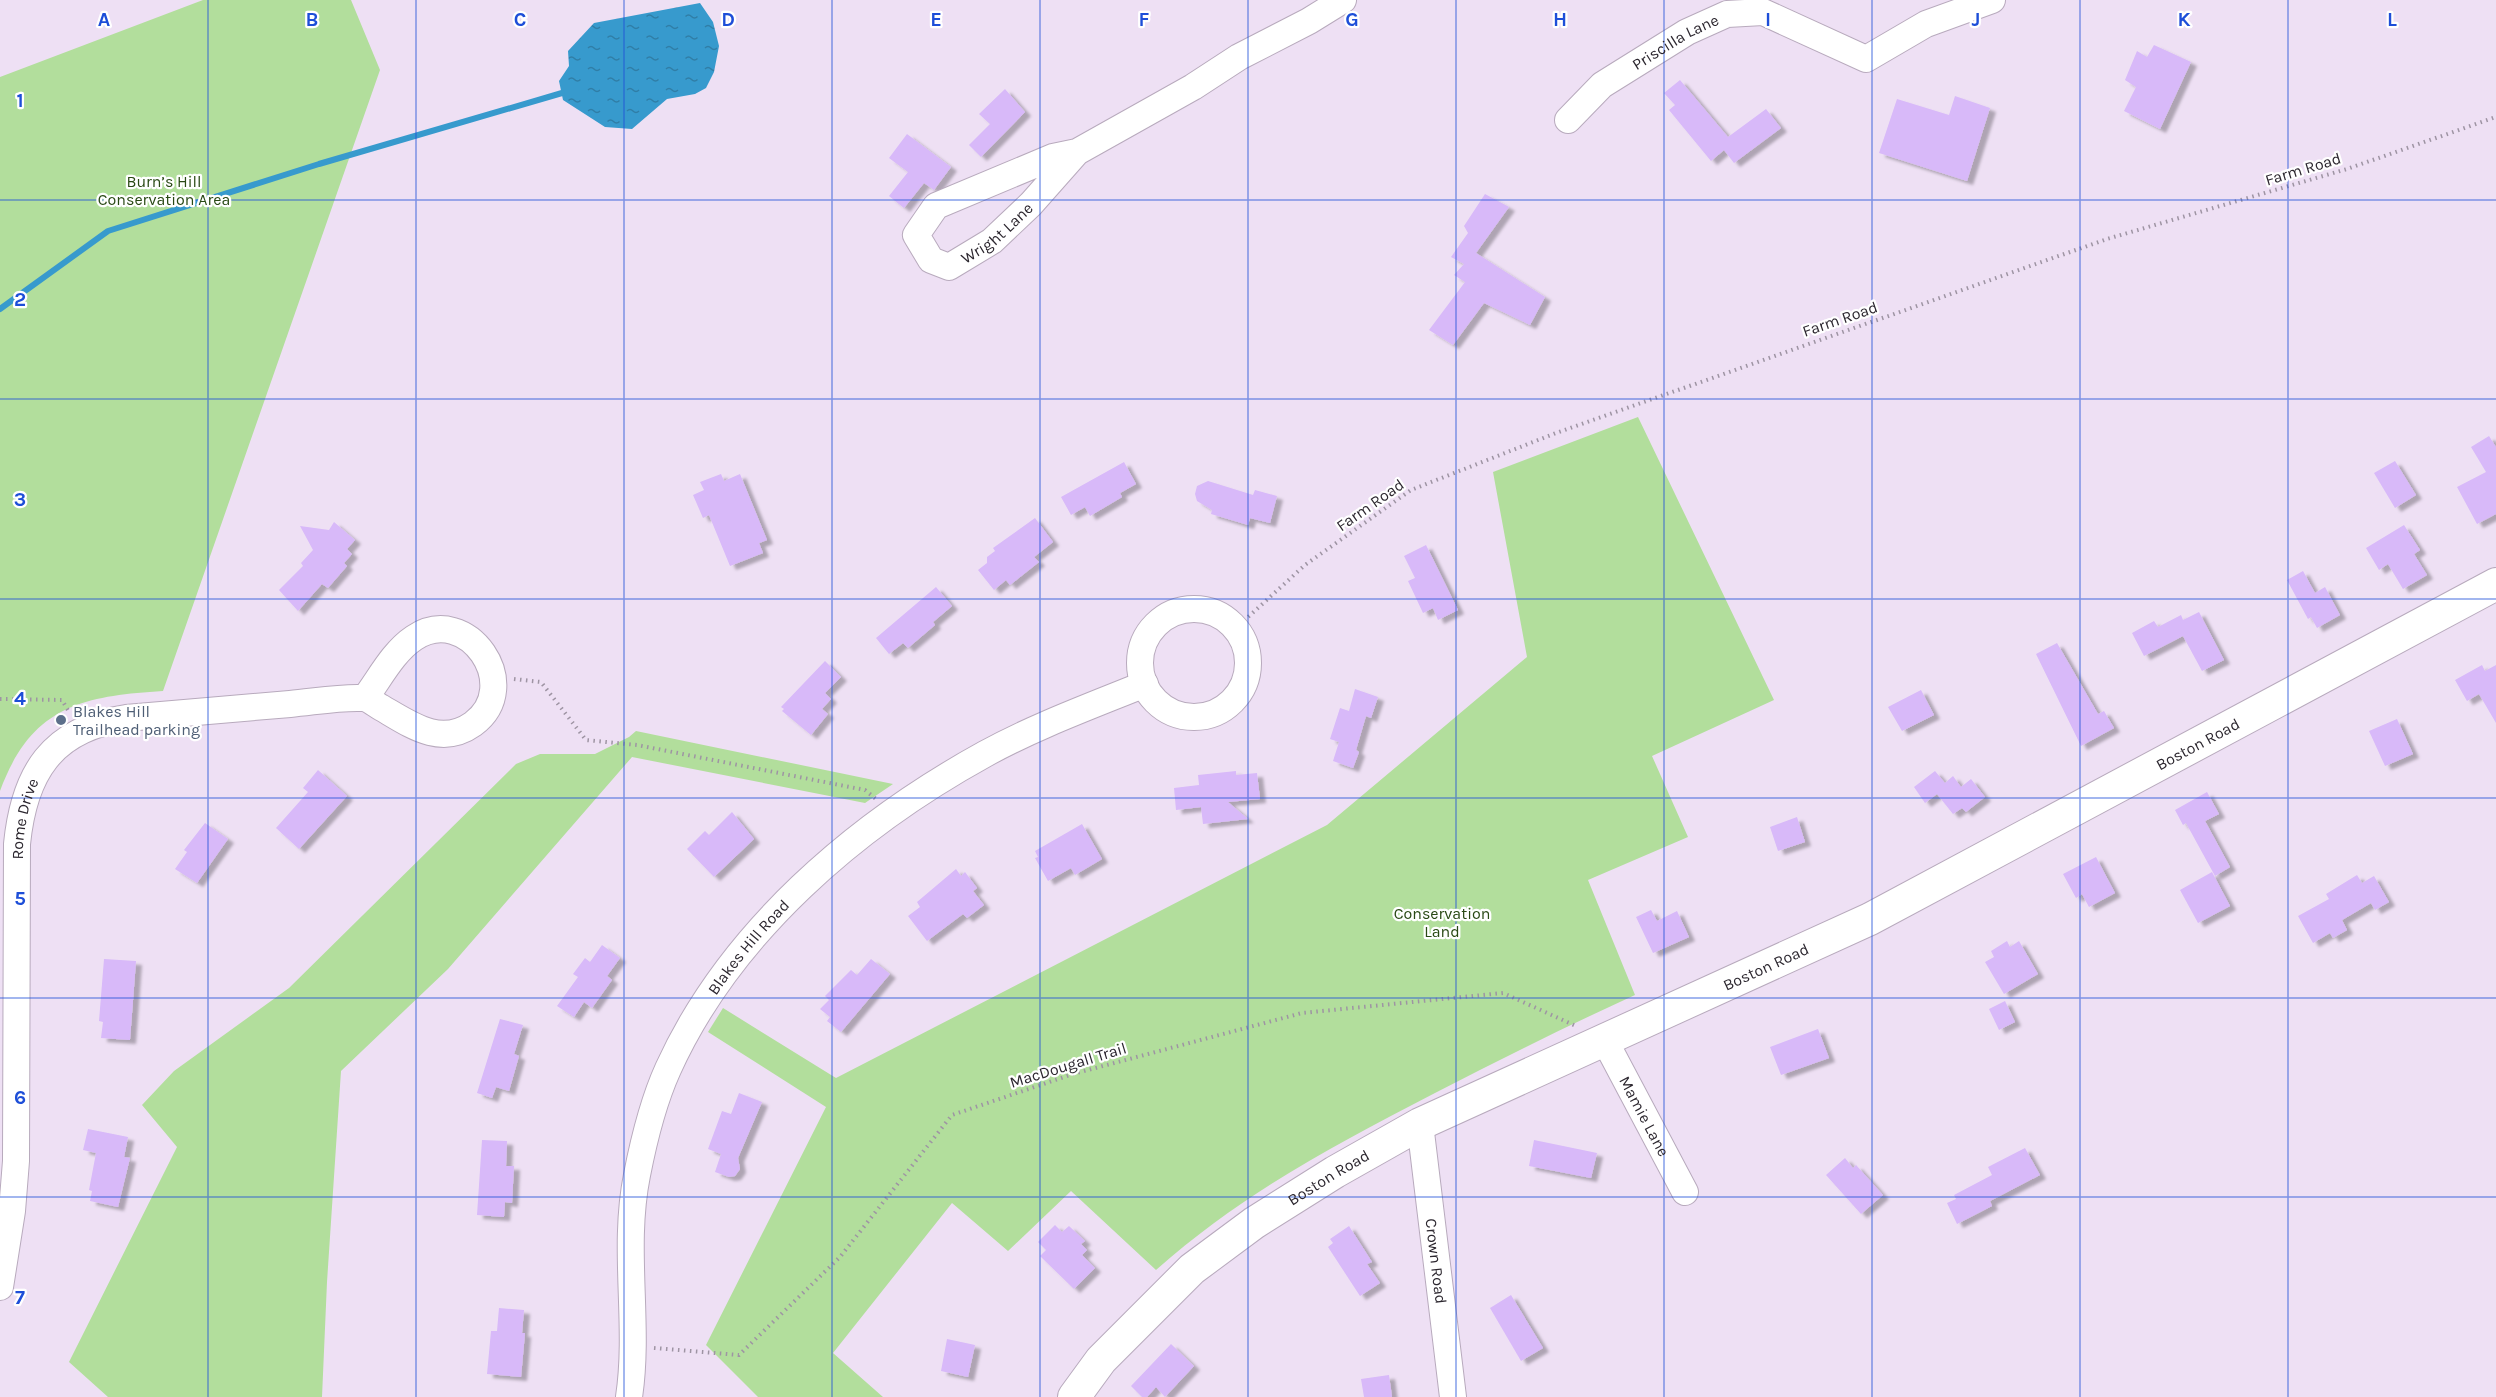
<svg xmlns="http://www.w3.org/2000/svg" width="2496" height="1397" font-family="Karla,sans-serif">
	<defs>
		<pattern id="water-ripples" width="26" height="14" patternUnits="userSpaceOnUse" patternTransform="scale(1.5)"><rect width="26" height="14" fill="#379acd"/><path d="M2 4q2-2 4 0t4 0M15 11q2-2 4 0t4 0" fill="none" stroke="#2f7ea7"/></pattern>
		<filter id="shadow"><feDropShadow dx="6" dy="4" stdDeviation="1.5" flood-color="#0004"/></filter>
	</defs>
	<rect width="100%" height="100%" fill="#eee0f4"/>
	<g fill="#b2de9c">
		<path d="M203,0H351L380,70L163,691C81,696 31,707 0,791V77Z"/>
		<path d="M1638,417L1774,700L1652,756L1688,837L1588,880L1635,995C1567,1026 1501,1059 1435,1093C1331,1147 1245,1192 1156,1270L1071,1191L1008,1251L952,1203L833,1353L883,1397H758L706,1345L826,1107L708,1032L723,1008L836,1078L1327,825L1527,657L1493,472Z"/>
		<polygon points="636,731 893,784 865,803 632,757 448,969 341,1071 327,1282 322,1397 108,1397 69,1362 177,1147 142,1105 174,1071 289,988 516,764 540,754 595,754 629,737"/>
	</g>
	<polygon fill="url(#water-ripples)" points="700,3 713,22 719,46 714,72 706,88 695,94 667,99 632,129 605,127 563,100 559,81 569,66 568,51 594,23"/>
	<g fill="none" stroke-linecap="round" stroke-linejoin="round">
		<polyline stroke="#379acd" stroke-width="6" points="0,309 108,231 319,164 562,93"/>
	</g>
	<g fill="#d8b9f9" filter="url(#shadow)">
		<polygon points="2154,45 2191,62 2160,129 2124,111 2136,87 2125,80 2137,51 2147,57"/>
		<polygon points="1680,80 1728,137 1766,109 1781,128 1734,163 1724,150 1711,161 1669,110 1675,105 1664,93"/>
		<polygon points="1005,89 1025,112 981,157 969,145 990,124 979,114"/>
		<polygon points="1955,96 1990,108 1967,181 1879,153 1897,99 1949,115"/>
		<polygon points="907,134 951,167 934,190 924,183 904,208 889,196 908,172 889,158"/>
		<polygon points="1485,194 1509,207 1476,253 1545,297 1530,325 1484,303 1453,345 1429,330 1465,282 1454,275 1464,264 1451,257 1468,233 1464,226"/>
		<polygon points="2489,436 2496,447 2496,514 2477,524 2457,487 2486,472 2471,447"/>
		<polygon points="2395,461 2416,495 2395,508 2374,473"/>
		<polygon points="1124,462 1136,484 1120,493 1122,497 1090,516 1085,507 1071,515 1061,497"/>
		<polygon points="721,474 724,481 740,474 767,540 759,543 763,553 730,566 709,515 703,518 693,495 704,490 700,482"/>
		<polygon points="1208,481 1253,495 1255,490 1277,496 1270,523 1250,518 1248,525 1211,514 1212,510 1197,501 1195,494 1197,486"/>
		<polygon points="1035,518 1053,542 1034,557 1039,562 1010,585 1006,580 994,590 978,570 987,563 987,557 995,551 993,548"/>
		<polygon points="334,522 355,540 347,549 352,554 344,563 347,566 328,588 322,584 298,611 279,590 303,566 301,563 313,550 300,526 329,530"/>
		<polygon points="2404,525 2420,550 2414,554 2427,575 2403,589 2388,564 2379,570 2366,548"/>
		<polygon points="1426,545 1458,610 1438,620 1433,608 1423,613 1408,581 1415,578 1404,556"/>
		<polygon points="2303,571 2315,593 2325,587 2340,615 2317,628 2311,617 2308,619 2287,580"/>
		<polygon points="936,587 952,606 933,622 935,625 908,648 903,643 889,654 876,638"/>
		<polygon points="2199,612 2224,660 2202,671 2183,636 2144,656 2132,633 2154,621 2158,627 2181,615 2183,620"/>
		<polygon points="2057,643 2098,714 2104,711 2114,728 2081,746 2036,654"/>
		<polygon points="825,661 841,677 825,693 831,699 822,709 828,714 811,735 782,711 784,709 781,707"/>
		<polygon points="2482,665 2485,671 2496,665 2496,723 2479,694 2467,701 2455,680"/>
		<polygon points="1355,689 1378,697 1371,718 1366,716 1356,750 1359,752 1353,768 1333,761 1339,742 1330,739 1340,708 1349,711"/>
		<polygon points="1921,690 1934,715 1902,731 1888,707"/>
		<polygon points="2397,719 2413,754 2385,766 2369,731"/>
		<polygon points="318,770 347,796 299,849 276,828 308,792 303,788"/>
		<polygon points="1236,771 1236,775 1257,773 1260,799 1228,802 1248,819 1203,824 1201,807 1176,810 1174,788 1199,785 1198,775"/>
		<polygon points="1935,771 1945,783 1953,776 1961,787 1971,779 1985,797 1966,812 1962,808 1953,814 1937,794 1925,803 1914,787"/>
		<polygon points="2207,792 2219,814 2205,821 2230,867 2215,876 2186,823 2183,825 2175,810"/>
		<polygon points="732,812 754,839 714,877 687,849 705,831 709,835"/>
		<polygon points="1797,817 1805,842 1778,851 1770,827"/>
		<polygon points="205,823 228,839 197,883 175,869 187,852 184,850"/>
		<polygon points="1082,824 1102,859 1075,875 1071,868 1048,881 1035,858 1038,857 1035,851"/>
		<polygon points="2096,857 2115,893 2089,907 2082,894 2076,898 2063,874"/>
		<polygon points="956,869 961,876 965,872 977,888 973,891 984,905 967,918 963,914 927,941 908,916 920,907 917,902"/>
		<polygon points="2212,872 2230,906 2198,923 2180,890"/>
		<polygon points="2357,875 2362,883 2374,876 2389,902 2375,910 2371,903 2342,920 2347,930 2333,938 2330,933 2313,943 2298,916 2329,899 2326,894"/>
		<polygon points="1651,910 1657,921 1677,911 1689,937 1653,953 1636,917"/>
		<polygon points="2007,941 2010,947 2019,941 2038,974 2004,994 1985,962 1994,957 1991,951"/>
		<polygon points="602,945 620,958 607,976 612,980 592,1008 584,1002 574,1017 557,1006 578,977 573,974 585,958 590,962"/>
		<polygon points="104,959 136,961 130,1040 101,1038 103,1022 99,1021"/>
		<polygon points="871,959 890,974 841,1032 827,1021 830,1017 820,1009 829,1000 825,996 851,970 857,975"/>
		<polygon points="2005,1001 2015,1022 1999,1030 1989,1009"/>
		<polygon points="500,1019 523,1025 514,1054 519,1056 509,1091 496,1087 492,1098 477,1093"/>
		<polygon points="1818,1029 1829,1058 1781,1075 1770,1047"/>
		<polygon points="739,1093 762,1102 738,1158 740,1169 735,1176 729,1177 715,1172 721,1154 708,1149 722,1111 731,1114"/>
		<polygon points="88,1129 128,1137 124,1157 130,1158 118,1207 90,1201 92,1191 89,1190 96,1153 83,1150"/>
		<polygon points="482,1140 507,1141 506,1166 514,1166 512,1203 505,1202 504,1217 477,1215"/>
		<polygon points="1534,1140 1597,1153 1591,1178 1529,1166"/>
		<polygon points="2025,1148 2040,1175 1990,1201 1992,1206 1957,1224 1947,1203 1956,1199 1954,1195 1992,1175 1988,1167"/>
		<polygon points="1845,1158 1853,1168 1856,1165 1883,1195 1861,1214 1826,1175"/>
		<polygon points="1055,1225 1062,1232 1069,1226 1085,1241 1081,1244 1087,1250 1082,1255 1095,1268 1074,1289 1040,1256 1046,1250 1038,1242"/>
		<polygon points="1349,1226 1372,1262 1367,1264 1380,1283 1360,1296 1328,1247 1333,1243 1330,1239"/>
		<polygon points="1511,1295 1543,1348 1521,1361 1490,1308"/>
		<polygon points="499,1308 524,1310 522,1333 525,1333 521,1377 487,1374 491,1331 497,1331"/>
		<polygon points="947,1339 975,1345 968,1377 941,1371"/>
		<polygon points="1171,1344 1194,1366 1165,1397 1156,1387 1147,1397 1142,1397 1131,1386"/>
		<polygon points="1389,1375 1392,1397 1364,1397 1361,1379"/>
	</g>
	<g fill="none" stroke-linecap="round" stroke-linejoin="round">
		<defs>
			<g id="minor">
				<path id="s1" d="M1568,120L1602,85L1687,32L1727,14L1763,12L1866,59L1926,24L1992,0"/>
				<path id="s2" d="M1077,152L1053,157L936,206L916,235L931,260L949,267L992,241L1031,204L1077,152L1193,87L1239,57L1309,21L1343,0"/>
				<circle cx="1194" cy="663" r="54"/>
				<path id="s3" d="M1604,1039L1685,1192"/>
				<path id="s4" d="M1420,1124L1453,1397"/>
				<path id="s5" d="M0,1287L12,1211L16,1161L17,844C24,774 51,729 126,718C181,713 235,709 290,704C313,702 339,697 362,698C369,698 376,705 382,708C411,725 441,747 473,724C525,686 467,602 414,638C393,652 380,678 365,698"/>
				<path id="s6" d="M629,1397C640,1324 622,1249 637,1175C644,1139 653,1102 668,1069C730,932 856,825 985,754C1036,726 1091,706 1145,684"/>
			</g>
			<g id="major">
				<path id="s7" d="M1074,1397L1101,1360L1192,1269L1254,1223L1335,1172L1420,1124L1870,919L2496,584"/>
			</g>
		</defs>
		<use href="#minor" stroke="#b8aabd" stroke-width="28"/>
		<use href="#major" stroke="#b8aabd" stroke-width="34"/>
		<g stroke="#9e94a3" stroke-width="4" stroke-dasharray="1.5 4.5" stroke-linecap="butt">
			<polyline points="1235,629 1305,565 1411,490 1556,433 2107,239 2347,169 2496,117"/>
			<polyline points="514,679 541,682 586,740 637,745 865,790 876,799"/>
			<polyline points="0,699 62,700 69,712"/>
			<polyline points="654,1348 739,1355 840,1257 952,1115 1073,1074 1302,1013 1503,993 1576,1026"/>
		</g>
		<use href="#minor" stroke="#fff" stroke-width="26"/>
		<use href="#major" stroke="#fff" stroke-width="32"/>
	</g>
	<path fill="none" stroke="#1d4ed8" stroke-width="1.5" stroke-opacity="0.55" d="M208,0V1397M416,0V1397M624,0V1397M832,0V1397M1040,0V1397M1248,0V1397M1456,0V1397M1664,0V1397M1872,0V1397M2080,0V1397M2288,0V1397M0,200H2496M0,399H2496M0,599H2496M0,798H2496M0,998H2496M0,1197H2496"/>
	<circle fill="#5c6f8a" stroke="#fff" stroke-width="2" cx="61" cy="720" r="6"/>
	<g text-anchor="middle" dominant-baseline="central" stroke-width="4.5" stroke-linejoin="round" paint-order="stroke">
		<g font-size="16" fill="#2c272f" stroke="#fff">
			<text stroke="none"><textPath href="#s1" startOffset="134">Priscilla Lane</textPath></text>
			<text transform="translate(2303 169) rotate(-17)">Farm Road</text>
			<text stroke="none"><textPath href="#s2" startOffset="294">Wright Lane</textPath></text>
			<text transform="translate(1840 319) rotate(-19)">Farm Road</text>
			<text transform="translate(1370 505) rotate(-35)">Farm Road</text>
			<text stroke="none"><textPath href="#s7" startOffset="1311">Boston Road</textPath></text>
			<text stroke="none"><textPath href="#s5" startOffset="470">Rome Drive</textPath></text>
			<text stroke="none"><textPath href="#s6" startOffset="480">Blakes Hill Road</textPath></text>
			<text stroke="none"><textPath href="#s7" startOffset="825">Boston Road</textPath></text>
			<text transform="translate(1068 1065) rotate(-17)">MacDougall Trail</text>
			<text stroke="none"><textPath href="#s3" startOffset="87">Mamie Lane</textPath></text>
			<text stroke="none"><textPath href="#s7" startOffset="339">Boston Road</textPath></text>
			<text stroke="none"><textPath href="#s4" startOffset="138">Crown Road</textPath></text>
		</g>
		<g font-size="16" fill="#294914" stroke="#fff">
			<text x="164" y="181">Burn’s Hill<tspan x="164" dy="18">Conservation Area</tspan></text>
			<text x="1442" y="913">Conservation<tspan x="1442" dy="18">Land</tspan></text>
		</g>
		<g font-size="16" fill="#4e5e75" stroke="#fff" text-anchor="start">
			<text x="73" y="711">Blakes Hill<tspan x="73" dy="18">Trailhead parking</tspan></text>
		</g>
	</g>
	<g font-size="20" text-anchor="middle" font-weight="bold" fill="#1d4ed8" stroke="#fff" stroke-width="4.5" stroke-linejoin="round" paint-order="stroke">
		<text x="104" y="26">A</text>
		<text x="312" y="26">B</text>
		<text x="520" y="26">C</text>
		<text x="728" y="26">D</text>
		<text x="936" y="26">E</text>
		<text x="1144" y="26">F</text>
		<text x="1352" y="26">G</text>
		<text x="1560" y="26">H</text>
		<text x="1768" y="26">I</text>
		<text x="1976" y="26">J</text>
		<text x="2184" y="26">K</text>
		<text x="2392" y="26">L</text>
		<text x="20" y="107">1</text>
		<text x="20" y="306">2</text>
		<text x="20" y="506">3</text>
		<text x="20" y="705">4</text>
		<text x="20" y="905">5</text>
		<text x="20" y="1104">6</text>
		<text x="20" y="1304">7</text>
	</g>
</svg>
